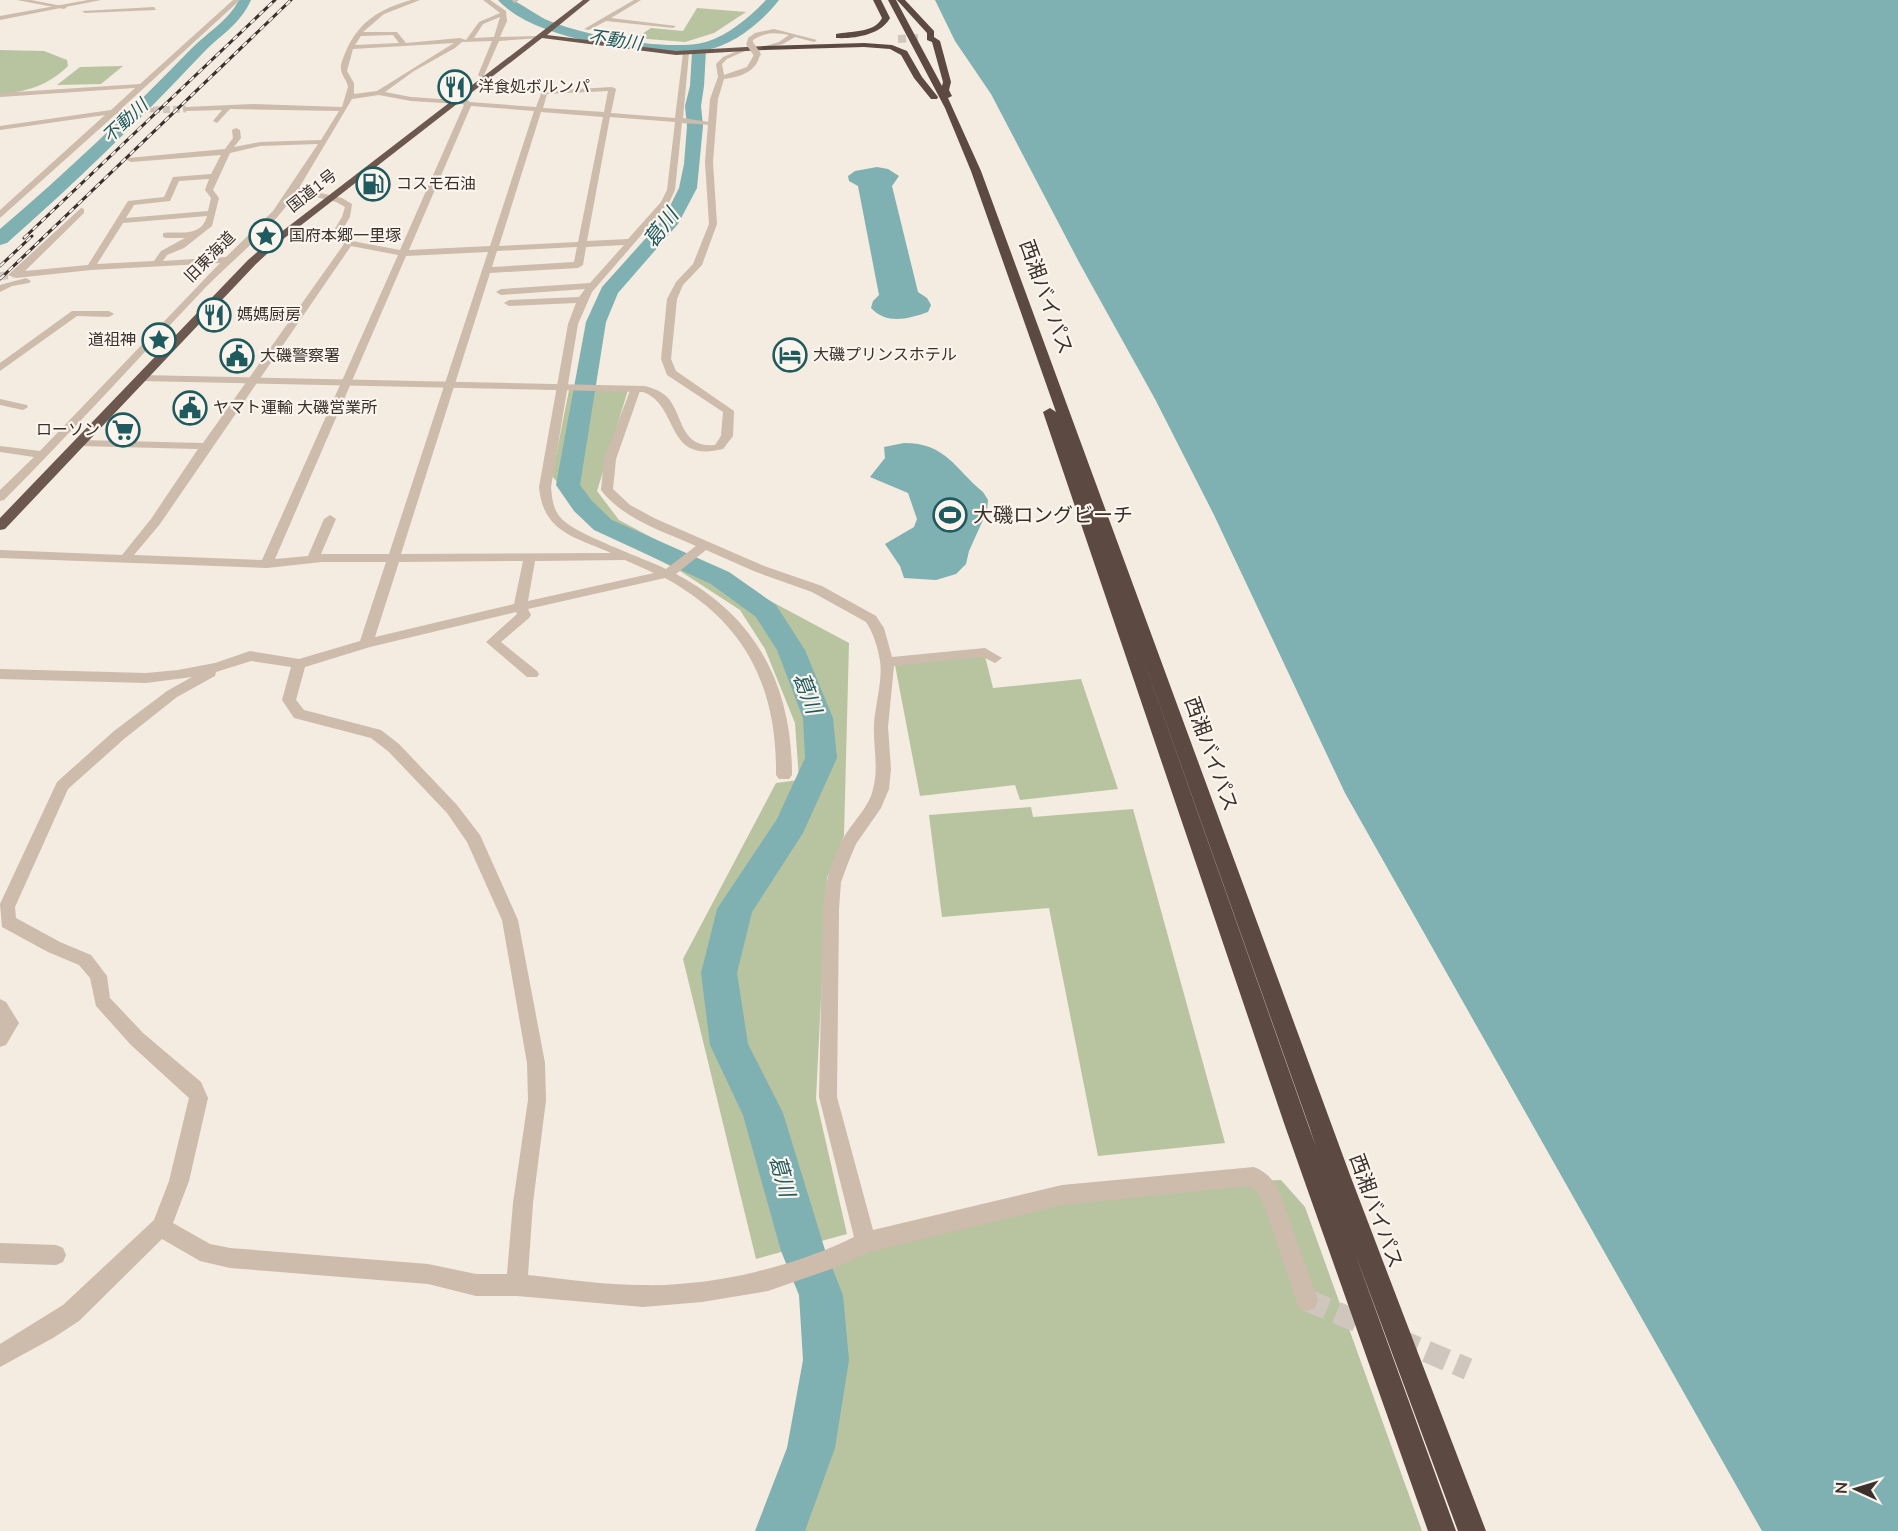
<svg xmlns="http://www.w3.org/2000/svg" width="1898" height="1531" font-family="'Nunito Sans','Noto Sans JP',sans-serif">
	<rect width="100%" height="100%" fill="#f4ebe1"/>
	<g fill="#b8c4a0">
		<polygon points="697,8 746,12 714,33 685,42 636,38 651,28 683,31"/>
		<path d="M0,50L44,51L67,60L68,66C49,85 26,92 0,94Z"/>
		<polygon points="123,66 101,84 57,85 80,67"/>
		<polygon points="569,390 628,390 597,491 619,520 849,643 844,836 827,878 816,1099 847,1234 756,1259 683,959 776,783 799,780 795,723 765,649 740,610 680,571 596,528 552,476"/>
		<polygon points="985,656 993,688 1081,679 1118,789 1020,800 1015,785 920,796 895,665"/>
		<polygon points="1031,807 1033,817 1133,809 1225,1143 1098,1156 1049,908 942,917 929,815"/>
		<polygon points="1281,1180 1305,1207 1422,1531 790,1531 805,1412 804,1278 924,1227 1097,1190"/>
	</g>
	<g fill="#7fb0b2">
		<polygon points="935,0 1898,0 1898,1531 1762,1531 1345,793 1214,515 1155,399 1080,264 991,94 955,41"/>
		<path d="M877,167L888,169L899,176L892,186L918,292L927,298L931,305L928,312C908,319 887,325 871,308L873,301L879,295L858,186L849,181L848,176L855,171Z"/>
		<path d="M904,443C946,443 954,468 983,492L988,500L987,511L969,551L966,564L956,574L936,580L904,578L900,566L885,544L914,527L917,519L908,493L870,477L885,458L884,447Z"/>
	</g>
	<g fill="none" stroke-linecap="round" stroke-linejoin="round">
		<g fill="#7fb0b2" fill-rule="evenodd">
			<path d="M239,0H251C239,26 221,34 202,54C140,120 75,183 7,243L0,245V229C67,172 130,112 191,49C208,32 228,21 239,0Z"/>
			<path d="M498,0C502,0 507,0 512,0C519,2 540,18 552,22C589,36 668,52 706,42C729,35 750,17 766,0H779C762,22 734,45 706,50L704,86L701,106L703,126L697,188L678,224L618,293L606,322L580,485L592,501L612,520L729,572L776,605L805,650L833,718L837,758L803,833L752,912L737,973L748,1044L783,1113L825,1250L843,1295L849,1360L835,1448L805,1531H755L787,1448L803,1360L799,1295L781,1251L743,1115L710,1045L701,973L717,909L777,819L805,758L803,718L777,650L756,617L711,584L594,530L574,511L556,485L586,322L602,287L664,218L679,188L684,164L687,126L685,106L690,86L692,52C640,53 534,40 498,0Z"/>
		</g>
		<polyline stroke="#cfc6bd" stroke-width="7" stroke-dasharray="7 3" stroke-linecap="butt" points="153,110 186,109"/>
		<polyline stroke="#cfc6bd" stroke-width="8" stroke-dasharray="8 4.5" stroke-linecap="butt" points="0,276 13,275"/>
		<g stroke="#cfc6bd" stroke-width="22" stroke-dasharray="22 10" stroke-linecap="butt">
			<polyline points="1307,1300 1373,1328"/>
			<polyline points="1397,1339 1468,1369"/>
		</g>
		<polyline stroke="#cfc6bd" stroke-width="8" stroke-dasharray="8 4" stroke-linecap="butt" points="898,39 919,38"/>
		<g fill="#cdbbac" fill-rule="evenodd">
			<polygon points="17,0 31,0 67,7 64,9"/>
			<polygon points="233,0 240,0 121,109 153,108 156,112 116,114 0,218 0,210 105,115 0,130 0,126 111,110 135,88 0,97 0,93 140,84"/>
			<path d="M411,0H420L384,14L363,32H397L406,43L460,38L466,40L479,22L500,13L483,0H490L506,11L507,21L500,37L538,36L541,38L499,41L484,75L487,79L484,81L478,75L492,41L462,42L455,48L414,71L385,92L411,97L455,100L458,104L411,101L379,95L352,99L299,188L342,198L352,204L350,217L340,234L352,241L400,250L464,105L456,100V96H462L470,102L536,107L542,91L612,87L616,89L611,113L675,118L683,53L686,51L689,53L683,118L716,123L712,125L682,123L675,190L669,203L592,292L578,324L551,487C552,498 553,510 561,518C574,534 644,558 666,569L696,546C663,531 624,520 601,490L604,459L631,388L632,386H640L641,388L616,459L613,489L630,505L656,519L764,566L822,586L876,616L884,628L892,657L985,648L1002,658L995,663L983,657L894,666L888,727L891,769L889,789L881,808L856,844L848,863L841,882L839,909L837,1097L873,1230L1062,1185L1254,1167C1265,1171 1274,1180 1279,1191L1318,1300L1315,1308L1307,1311L1299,1308L1261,1197L1250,1186L1062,1205L869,1252L834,1268L768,1291L702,1302L643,1307L517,1296H476L428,1284L230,1268L200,1261L162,1239L79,1321L53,1338L0,1367V1344L63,1305L154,1220L169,1181L189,1098L131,1045L96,1006L90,978L79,965L48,952L2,927L0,904L57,782L114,731L167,691L192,677L146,683L0,679V669L146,673L178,670L215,663L250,651L299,659L360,641L386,562H322L267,568L0,558V550L122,555L151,519L198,449L80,446L74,443L80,440L203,443L344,244L331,235L342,217L345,207L336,202L296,192C273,229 235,257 205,288C138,358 73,431 4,500L0,501V490L34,457L0,452V446L40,451L220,263L91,270L16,278L8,275L81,208L84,209V213L25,271L88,265L128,201L164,197L173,177L211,174L221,155L131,162L127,160L128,158L225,149L233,138L232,130L236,128L240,130L241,138L234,147L260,142L321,140L339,111L230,109L217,123L213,121L222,110L186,111L182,109L186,107L253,104L342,107L348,87C347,80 341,75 341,69C340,64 344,56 346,51C359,21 380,9 411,0ZM500,17L494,37L474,38L483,24ZM393,35L399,43L355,45L361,36ZM454,43L377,91L354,94V83L347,71L353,49ZM608,91L604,112L543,108L547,94ZM471,106L534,111L490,246L409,250ZM541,112L603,117L578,242L499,246ZM610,117L675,122L667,190L661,202L628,239L587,241ZM318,144L273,211L226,257L163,261L167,255L184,248L212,226L219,198L213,190L230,153L260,146ZM209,179L205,190L211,198L208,211L126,218L134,205L170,201L179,181ZM207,216C201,238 180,231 163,233V237L166,238H185L161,251L154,261L97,264L123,223ZM624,245L590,283L501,289L496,292L501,295L585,289L579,297L509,300L504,303L509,306L576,303L568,324L539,487C543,533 576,537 611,553L401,554L490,273L578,268L583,265L586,247ZM351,246L398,255L262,560L134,555L160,524ZM577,247L574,262L492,267L497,251ZM488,252L389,554H321L336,519L330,515L324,519L308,556L275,559L406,256ZM706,550L756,572L812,592L866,622C873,632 878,648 880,661C883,680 875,705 874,725C873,746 879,768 873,789C869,808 852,822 843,839C830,861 825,884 823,909L819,1097L854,1237C794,1267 710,1287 642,1285C604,1285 566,1279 528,1275L533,1203L546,1100L545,1063L518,920L480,835L457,805L399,744L381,730L304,710L296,700L305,667L370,647L516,612L517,614L486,642L527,677H537L539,674L537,671L501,642L529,618L531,615L528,609L665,578C744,621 777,685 776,775L779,779H789L792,775C792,685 756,616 676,574ZM625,560L654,573L528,601L535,561ZM523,561L514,604L375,637L399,562ZM251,661L291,667L282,700L294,718L371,738L389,752L447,813L467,842L502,920L527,1063L528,1100L513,1203L507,1274H476L428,1264L230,1248L210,1244L173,1223L189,1181L208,1098L201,1082L143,1033L110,998L107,976L91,955L60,942L16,918L15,907L68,789L124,739L177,697L215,676L216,672Z"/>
			<polygon points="519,0 515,3 512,1 513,0"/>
			<polygon points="634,0 641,0 611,18 676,26 673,28 606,21 589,30 584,29"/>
			<polygon points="154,7 156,10 85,13 82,11"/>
			<polygon points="26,278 31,281 29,283 12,286 0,292 0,285"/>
			<polygon points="72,311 109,311 114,314 109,317 77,316 0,371 0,363"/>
			<polygon points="0,399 27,405 28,407 23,410 0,405"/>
			<polygon points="0,999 6,1002 19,1023 6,1045 0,1047"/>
			<polygon points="0,1243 56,1245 63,1248 66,1255 63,1262 56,1265 0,1263"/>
		</g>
		<g fill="#cdbbac" fill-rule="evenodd">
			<polygon points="88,0 101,0 0,20 0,16"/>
			<path d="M774,29L817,40L814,42L795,37L783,44L762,49V47L779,42L789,35C775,32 765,32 753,40L752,45L747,44L748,38L755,33Z"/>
			<path d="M742,49L747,50L727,59L722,64L724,75L747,67L755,53L760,54C757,72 740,77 724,79L718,99L713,162L717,224L702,265L683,285L677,299L671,359L676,371L734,411L733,436L723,449C664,464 680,405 643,392L141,381L136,378L141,375L644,386C653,388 662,391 669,399C684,419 681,448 715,445L721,436L723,412L667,375L661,359L667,299L676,282L693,264L709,224L705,162L710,99L718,77L716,64L723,57Z"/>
		</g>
		<polygon fill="#6c584f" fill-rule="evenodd" points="583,0 590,0 547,35 676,51 764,46 768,48 764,50 676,55 542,38 282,240 256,264 5,529 0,530 0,518 248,260 276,236"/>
		<g fill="#5c4a42" fill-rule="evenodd">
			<path d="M873,0H881L890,18C881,35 854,39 836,38V34C851,31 875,33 882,18Z"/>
			<path d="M888,0H896L942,86L943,82L932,42L927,40V33L897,0H905L934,31V37L940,41L951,82L949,90L952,96L948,98L981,171L1350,1175L1486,1531H1458L1355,1253L1456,1531H1428L1285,1126L1043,412L1050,408L1056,412L971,171L945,108ZM1136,638L1316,1147L1309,1126Z"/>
			<polygon points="864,43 892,45 907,51 922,77 938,97 937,99 931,99 914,78 901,55 890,49 864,47 764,50 760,48 764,46"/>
		</g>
		<defs>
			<g id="rail">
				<polyline points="24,238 275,0"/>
				<polyline points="0,266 32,236"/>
				<polyline points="0,279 291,0"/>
			</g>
		</defs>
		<use href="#rail" stroke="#3b302b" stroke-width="3"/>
		<use href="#rail" stroke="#fbf5ee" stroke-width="2" stroke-dasharray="6" stroke-linecap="butt"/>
		<polyline stroke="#cdbbac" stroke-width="7" points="750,44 757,54"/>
	</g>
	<defs>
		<symbol id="restaurant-ring" viewBox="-11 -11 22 22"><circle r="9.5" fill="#fbf5ee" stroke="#1f5a5e" stroke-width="1.5"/><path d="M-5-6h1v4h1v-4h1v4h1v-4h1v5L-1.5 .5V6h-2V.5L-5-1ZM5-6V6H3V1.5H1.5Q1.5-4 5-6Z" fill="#1f5a5e"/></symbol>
		<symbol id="fuel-ring" viewBox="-11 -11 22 22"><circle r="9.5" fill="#fbf5ee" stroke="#1f5a5e" stroke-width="1.5"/><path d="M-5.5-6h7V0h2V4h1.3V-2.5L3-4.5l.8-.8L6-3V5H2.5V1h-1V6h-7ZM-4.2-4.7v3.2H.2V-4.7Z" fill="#1f5a5e"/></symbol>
		<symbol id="sight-ring" viewBox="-11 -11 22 22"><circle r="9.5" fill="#fbf5ee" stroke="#1f5a5e" stroke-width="1.5"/><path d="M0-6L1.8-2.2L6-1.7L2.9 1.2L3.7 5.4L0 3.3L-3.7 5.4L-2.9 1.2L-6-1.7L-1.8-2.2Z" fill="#1f5a5e"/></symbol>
		<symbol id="hotel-ring" viewBox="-11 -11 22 22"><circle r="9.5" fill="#fbf5ee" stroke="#1f5a5e" stroke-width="1.5"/><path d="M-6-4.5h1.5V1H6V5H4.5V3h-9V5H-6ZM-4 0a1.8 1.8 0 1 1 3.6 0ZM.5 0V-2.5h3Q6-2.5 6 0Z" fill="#1f5a5e"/></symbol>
		<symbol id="civic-ring" viewBox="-11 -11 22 22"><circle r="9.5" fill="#fbf5ee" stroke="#1f5a5e" stroke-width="1.5"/><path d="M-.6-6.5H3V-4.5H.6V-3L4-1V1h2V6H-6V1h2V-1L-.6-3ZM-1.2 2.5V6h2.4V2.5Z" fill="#1f5a5e"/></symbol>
		<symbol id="supermarket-ring" viewBox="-11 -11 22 22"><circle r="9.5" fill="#fbf5ee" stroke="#1f5a5e" stroke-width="1.5"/><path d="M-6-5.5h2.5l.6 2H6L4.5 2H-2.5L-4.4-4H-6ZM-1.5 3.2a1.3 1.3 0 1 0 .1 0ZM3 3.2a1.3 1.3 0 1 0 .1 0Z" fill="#1f5a5e"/></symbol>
		<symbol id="stadium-ring" viewBox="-11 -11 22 22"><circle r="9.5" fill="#fbf5ee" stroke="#1f5a5e" stroke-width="1.5"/><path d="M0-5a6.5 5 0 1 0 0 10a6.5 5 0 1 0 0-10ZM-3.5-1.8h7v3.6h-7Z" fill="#1f5a5e"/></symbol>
	</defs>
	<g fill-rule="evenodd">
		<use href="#restaurant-ring" x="436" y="68" width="38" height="38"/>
		<use href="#fuel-ring" x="354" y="165" width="38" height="38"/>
		<use href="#sight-ring" x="247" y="217" width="38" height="38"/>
		<use href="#restaurant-ring" x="195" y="296" width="38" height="38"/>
		<use href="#sight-ring" x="140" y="321" width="38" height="38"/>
		<use href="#hotel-ring" x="771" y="336" width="38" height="38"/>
		<use href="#civic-ring" x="218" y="337" width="38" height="38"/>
		<use href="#civic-ring" x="171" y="389" width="38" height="38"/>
		<use href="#supermarket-ring" x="104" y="411" width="38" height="38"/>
		<use href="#stadium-ring" x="931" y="496" width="38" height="38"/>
	</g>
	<g text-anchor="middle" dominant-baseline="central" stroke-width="4.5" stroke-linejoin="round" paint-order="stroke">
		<g font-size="16" fill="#3b302b" stroke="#fbf5ee" text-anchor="start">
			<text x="478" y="87">洋食処ボルンパ</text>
			<text x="396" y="184">コスモ石油</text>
			<text x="289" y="236">国府本郷一里塚</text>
			<text x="237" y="315">媽媽厨房</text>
			<text x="136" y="340" text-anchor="end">道祖神</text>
			<text x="813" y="355">大磯プリンスホテル</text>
			<text x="260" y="356">大磯警察署</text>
			<text x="213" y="408">ヤマト運輸 大磯営業所</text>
			<text x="100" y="430" text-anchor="end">ローソン</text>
		</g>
		<g font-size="16" fill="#3b302b" stroke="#fbf5ee">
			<text transform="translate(312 191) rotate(-38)">国道1号</text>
			<text transform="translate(210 257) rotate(-45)">旧東海道</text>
		</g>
		<g font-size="18" font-style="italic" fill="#1f5a5e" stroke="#fbf5ee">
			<text transform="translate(615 40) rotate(8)">不動川</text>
			<text transform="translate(125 121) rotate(-43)">不動川</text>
		</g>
		<g font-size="20" fill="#3b302b" stroke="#fbf5ee">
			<text transform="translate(1046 297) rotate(70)">西湘バイパス</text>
			<text transform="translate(1211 754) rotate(70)">西湘バイパス</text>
			<text transform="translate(1376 1211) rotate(70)">西湘バイパス</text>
		</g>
		<g font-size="20" fill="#3b302b" stroke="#fbf5ee" text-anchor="start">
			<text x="973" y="515">大磯ロングビーチ</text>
		</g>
		<g font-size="21" font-style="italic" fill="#1f5a5e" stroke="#fbf5ee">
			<text transform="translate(661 228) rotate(-53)">葛川</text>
			<text transform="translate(807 693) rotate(69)">葛川</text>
			<text transform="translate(782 1176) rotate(74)">葛川</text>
		</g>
	</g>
	<g transform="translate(1856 1489) rotate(274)" stroke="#fbf5ee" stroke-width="4.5" paint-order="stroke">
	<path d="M0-4.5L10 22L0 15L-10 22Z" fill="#3b302b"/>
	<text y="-9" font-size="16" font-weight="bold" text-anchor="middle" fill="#3b302b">N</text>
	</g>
</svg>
